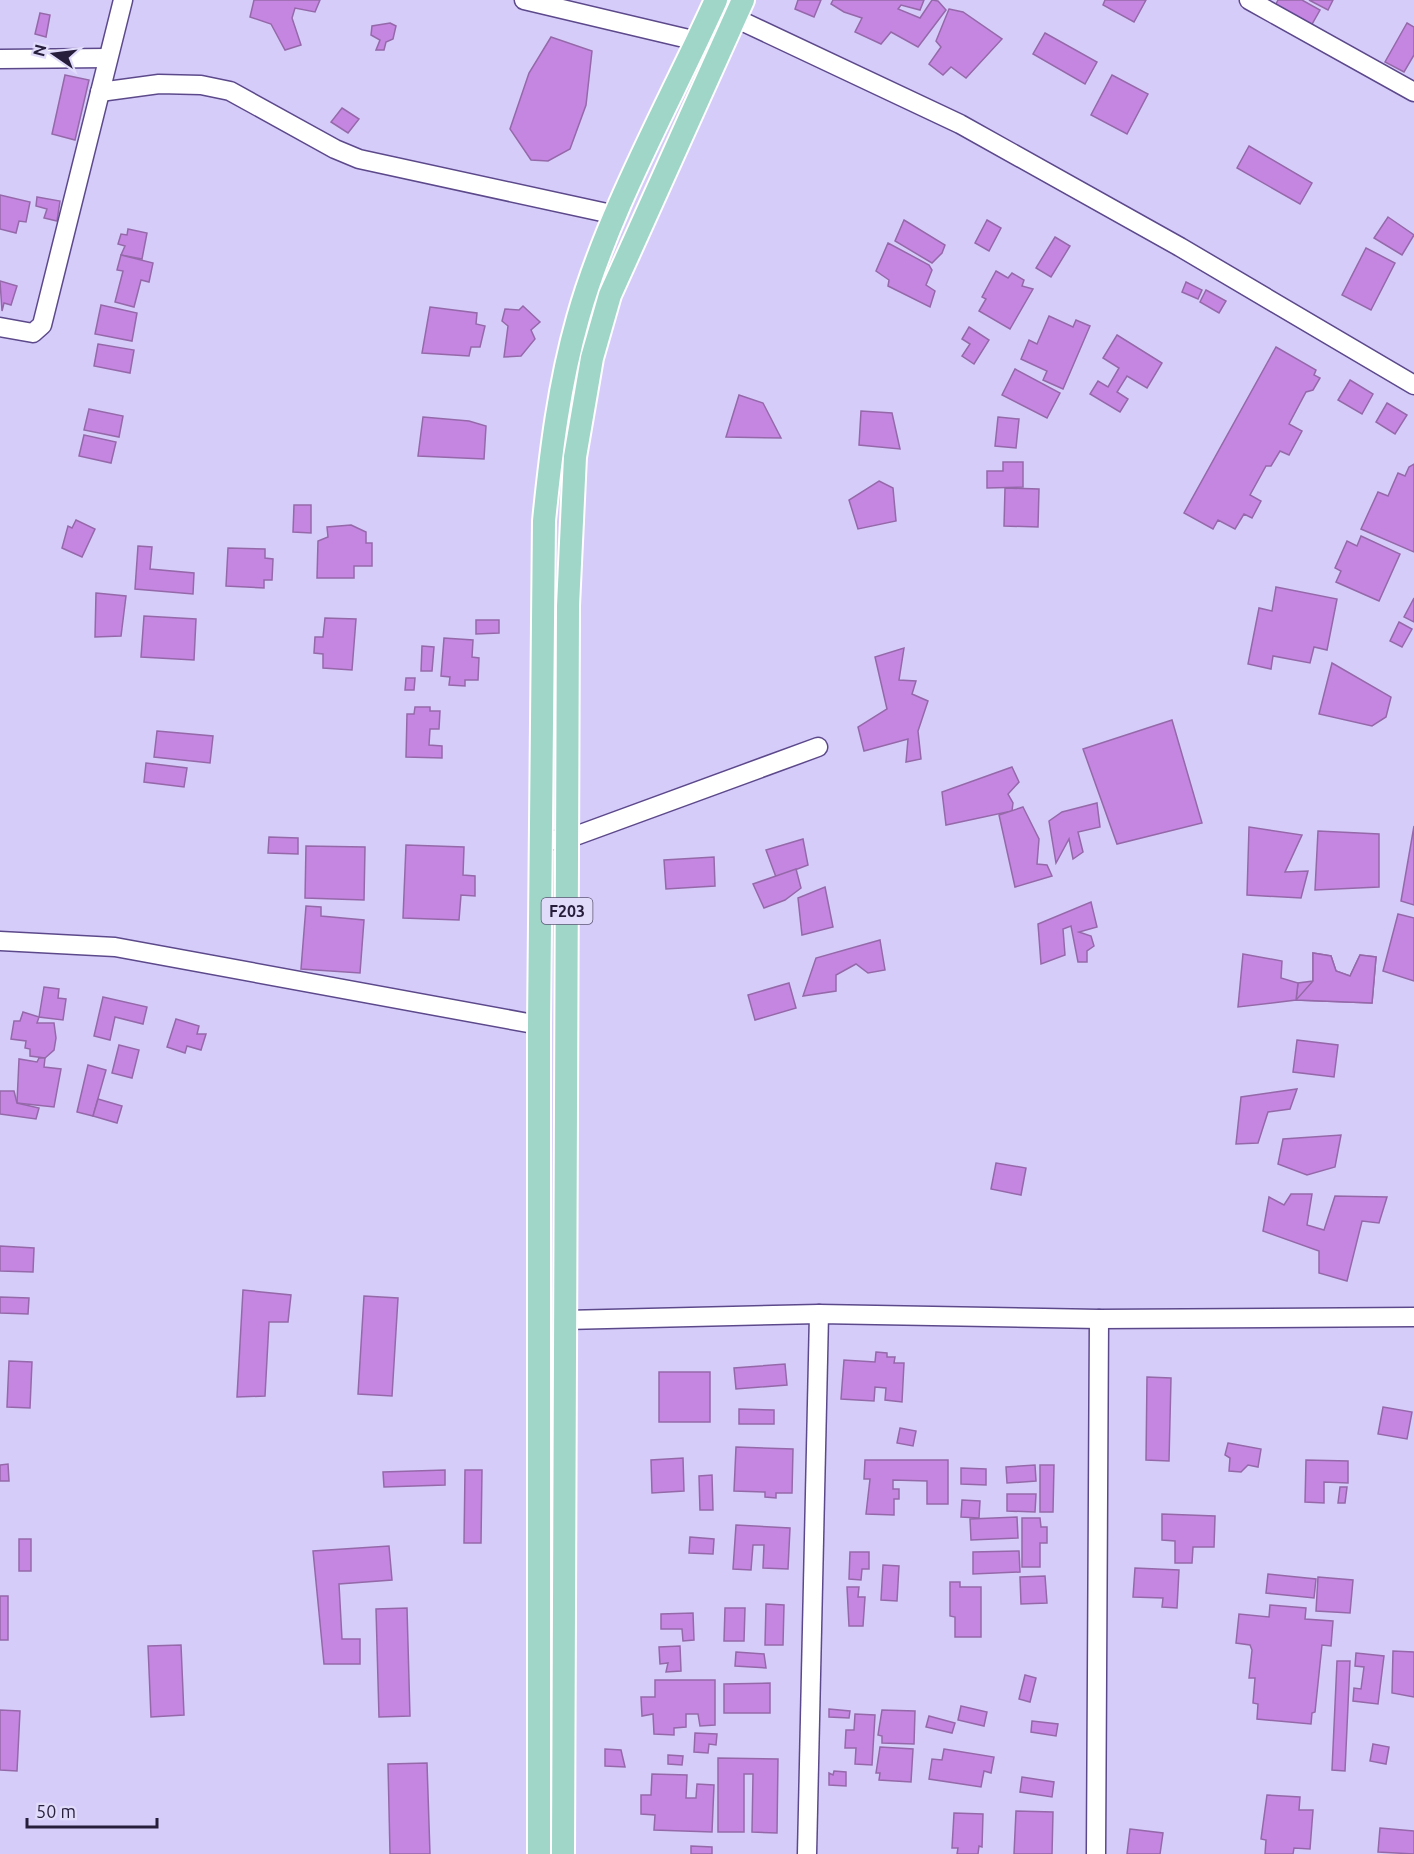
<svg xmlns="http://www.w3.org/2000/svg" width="1414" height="1854" font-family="Ubuntu,sans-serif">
	<rect width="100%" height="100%" fill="#d6ccfa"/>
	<g fill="#c586e1" stroke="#9569a9" stroke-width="1.5">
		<polygon points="254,0 320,0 315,12 295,8 292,18 301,45 285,50 271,24 250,17"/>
		<polygon points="798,0 821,0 814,17 795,9"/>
		<polygon points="833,0 924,0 920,10 901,5 898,9 920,18 932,0 938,1 946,10 918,47 891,32 881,44 855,32 862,18 844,12 831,4"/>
		<polygon points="1105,0 1146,0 1134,22 1103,5"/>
		<polygon points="1278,0 1302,0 1320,10 1311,26 1275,6"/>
		<polygon points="1309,0 1333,0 1328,10"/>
		<polygon points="949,9 963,12 1002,39 966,78 951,67 943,75 929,64 941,47 936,41"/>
		<polygon points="40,13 50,15 46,37 35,34"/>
		<polygon points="390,23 396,26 393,39 386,42 384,50 376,50 380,40 371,35 372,26"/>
		<polygon points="1407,23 1414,27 1414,55 1404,72 1385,62"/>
		<polygon points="1045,33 1097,62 1085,84 1033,54"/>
		<polygon points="551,37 592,51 586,105 570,149 548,161 531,160 510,129 529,73"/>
		<polygon points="65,75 89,80 75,140 52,134"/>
		<polygon points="1112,75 1148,94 1127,134 1091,115"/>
		<polygon points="342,108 359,119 348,133 331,122"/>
		<polygon points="1249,146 1312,183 1300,204 1237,168"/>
		<polygon points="0,195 30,202 26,222 19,221 16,233 0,229"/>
		<polygon points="37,197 60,201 57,221 44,218 47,209 36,206"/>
		<polygon points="1388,217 1414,235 1402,255 1374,238"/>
		<polygon points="904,220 945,245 942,253 932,263 895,241"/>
		<polygon points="987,220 1001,228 989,251 975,243"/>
		<polygon points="128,229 147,233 142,259 121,255 125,246 118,244 121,234 127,235"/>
		<polygon points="1055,237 1070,246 1051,277 1036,268"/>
		<polygon points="888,243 929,265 932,270 926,285 935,291 930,307 888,286 889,280 876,271"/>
		<polygon points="1366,248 1395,263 1371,310 1342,295"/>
		<polygon points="121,255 153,263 149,282 141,280 134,307 115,302 123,271 117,270"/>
		<polygon points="996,271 1008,278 1012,273 1024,280 1022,286 1033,289 1010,329 979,311 986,299 982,297"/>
		<polygon points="0,281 17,286 11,305 4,303 2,311"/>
		<polygon points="1186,282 1202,290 1198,299 1182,292"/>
		<polygon points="1206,290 1226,301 1219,313 1200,302"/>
		<polygon points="101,305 137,313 132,341 95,334"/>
		<polygon points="523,306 540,322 531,330 535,339 521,356 504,357 508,326 502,321 505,309 519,310"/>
		<polygon points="430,307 477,313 476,324 485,326 480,347 471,347 469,356 422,353"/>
		<polygon points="1049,316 1073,327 1076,320 1090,326 1063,389 1043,380 1047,371 1021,359 1029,340 1037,344"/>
		<polygon points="969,327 989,340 974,364 962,356 970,344 962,339"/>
		<polygon points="1117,335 1162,363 1147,388 1127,376 1117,392 1128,399 1120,412 1090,394 1098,381 1108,387 1119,368 1103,358"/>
		<polygon points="98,344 134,350 130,373 94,366"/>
		<polygon points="1276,347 1316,370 1314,375 1320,378 1313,390 1306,392 1289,424 1302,431 1289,455 1280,451 1271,466 1266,466 1250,495 1261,501 1252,518 1244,514 1235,529 1218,520 1213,529 1184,513"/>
		<polygon points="1015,369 1060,393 1047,418 1002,395"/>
		<polygon points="1350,380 1373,394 1362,414 1338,400"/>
		<polygon points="739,395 763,403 781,438 726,437"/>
		<polygon points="1387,403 1407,415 1395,434 1376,422"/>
		<polygon points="89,409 123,416 119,437 84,430"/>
		<polygon points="861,411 892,413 900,449 859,445"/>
		<polygon points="423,417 469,421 486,426 484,459 418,456"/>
		<polygon points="998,417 1019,419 1016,448 995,446"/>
		<polygon points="84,435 116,442 111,463 79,456"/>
		<polygon points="1003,462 1023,462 1023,487 987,488 987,471 1003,471"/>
		<polygon points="1414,464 1414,552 1361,529 1378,492 1388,496 1398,473 1405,476 1409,467"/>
		<polygon points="879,481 893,488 896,521 858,529 849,500"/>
		<polygon points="1005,488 1039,489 1038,527 1004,526"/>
		<polygon points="294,505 311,505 311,533 293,532"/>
		<polygon points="76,520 95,529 82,557 62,548 68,526 72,528"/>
		<polygon points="351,525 366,532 366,543 372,543 372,566 354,566 354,578 317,578 318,541 328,537 327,527"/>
		<polygon points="1361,536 1400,554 1379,601 1336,582 1341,571 1335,568 1347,541 1357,546"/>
		<polygon points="138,546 152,547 150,569 194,573 193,594 135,589"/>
		<polygon points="228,548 265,549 265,558 273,559 272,580 264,580 264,588 226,586"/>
		<polygon points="1276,587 1337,599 1327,650 1314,647 1310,663 1273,656 1271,669 1248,664 1259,608 1272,611"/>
		<polygon points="96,593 126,596 121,636 95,637"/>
		<polygon points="1414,598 1414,622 1404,617"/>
		<polygon points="144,616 196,619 194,660 141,657"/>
		<polygon points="325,618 356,619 352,670 323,668 323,654 314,653 315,637 323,637"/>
		<polygon points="476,620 499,620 499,633 476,634"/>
		<polygon points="1399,622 1412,629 1402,647 1390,641"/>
		<polygon points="444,638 473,640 472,657 479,658 478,680 465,680 465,686 449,685 450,677 441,676"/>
		<polygon points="422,646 434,647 432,671 421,671"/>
		<polygon points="904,648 899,680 916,681 912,694 928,701 918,731 921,759 906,762 908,739 864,751 858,727 887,709 875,657"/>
		<polygon points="1332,663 1391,697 1386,717 1372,726 1319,714"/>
		<polygon points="406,678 415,678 414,690 405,690"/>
		<polygon points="415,707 430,707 430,711 440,711 439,729 430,729 429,745 442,746 442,758 406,757 407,714 414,714"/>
		<polygon points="1172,720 1202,823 1117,844 1083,749"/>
		<polygon points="157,731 213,736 210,763 154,757"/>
		<polygon points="146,763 187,768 184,787 144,782"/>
		<polygon points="1012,767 1019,782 1008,794 1013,803 1012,811 946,825 942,792"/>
		<polygon points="1097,803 1100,827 1078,832 1083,852 1073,859 1069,839 1056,863 1049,821 1062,812"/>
		<polygon points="1023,807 1039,839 1037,864 1047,865 1052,876 1015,887 999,815"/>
		<polygon points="1414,826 1414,905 1401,901"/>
		<polygon points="1249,827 1302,835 1285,872 1308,871 1301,898 1247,895"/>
		<polygon points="1318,831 1379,834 1379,887 1315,890"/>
		<polygon points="269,837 298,838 298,854 268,853"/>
		<polygon points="803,839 808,865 776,877 766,850"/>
		<polygon points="406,845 464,847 463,875 475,876 475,896 461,895 459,920 403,918"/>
		<polygon points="306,846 365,847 364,900 305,898"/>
		<polygon points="714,857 715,886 666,889 664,860"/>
		<polygon points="796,869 801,888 785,900 764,908 753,884"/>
		<polygon points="825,887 833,927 802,935 798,898"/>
		<polygon points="1091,902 1097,927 1079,932 1091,936 1094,946 1087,951 1087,962 1078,962 1071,926 1063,929 1065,955 1041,964 1038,924"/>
		<polygon points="306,906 321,907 321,916 364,920 360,973 301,969"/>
		<polygon points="1398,914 1414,918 1414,981 1383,971"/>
		<polygon points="880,940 885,970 868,973 856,964 836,975 836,991 803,996 816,958"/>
		<polygon points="1313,953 1331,956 1336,971 1350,976 1360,955 1376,957 1372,1003 1296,1000 1298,983 1313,981"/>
		<polygon points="1313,953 1331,956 1336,971 1350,976 1360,955 1376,957 1372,1003 1296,1000 1313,981"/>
		<polygon points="1243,954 1282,961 1281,978 1298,983 1296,1000 1238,1007"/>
		<polygon points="789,983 796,1008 755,1020 748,995"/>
		<polygon points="44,987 59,989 58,998 66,999 63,1020 39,1017"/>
		<polygon points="103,997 147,1007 143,1024 115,1017 110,1040 94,1036"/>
		<polygon points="23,1012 39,1017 37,1023 54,1023 56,1038 54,1050 45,1058 30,1056 30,1049 25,1048 26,1041 11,1039 14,1021 20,1021"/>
		<polygon points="176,1019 199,1026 197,1034 206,1034 201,1050 187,1046 185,1053 167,1047"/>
		<polygon points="1297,1040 1338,1045 1334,1077 1293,1072"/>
		<polygon points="119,1045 139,1050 132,1078 112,1073"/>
		<polygon points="39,1058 45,1058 44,1067 61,1069 54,1107 17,1103 19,1059 37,1062"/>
		<polygon points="88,1065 106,1070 93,1116 77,1112"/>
		<polygon points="1297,1089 1290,1109 1268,1112 1258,1143 1236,1144 1241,1097"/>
		<polygon points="0,1091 14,1091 17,1103 39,1108 36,1119 0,1114"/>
		<polygon points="98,1099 122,1106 117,1123 93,1116"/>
		<polygon points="1341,1135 1335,1167 1307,1175 1278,1164 1283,1139"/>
		<polygon points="996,1163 1026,1168 1021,1195 991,1189"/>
		<polygon points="1291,1194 1312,1194 1307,1225 1324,1230 1335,1196 1387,1197 1379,1223 1362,1221 1347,1281 1319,1273 1319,1251 1263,1231 1269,1197 1284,1205"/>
		<polygon points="0,1246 34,1248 33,1272 0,1271"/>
		<polygon points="243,1290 291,1295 288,1322 269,1322 265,1396 237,1397"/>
		<polygon points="364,1296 398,1298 392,1396 358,1394"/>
		<polygon points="0,1297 29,1298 28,1314 0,1313"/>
		<polygon points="876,1352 887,1353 887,1357 895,1357 894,1363 904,1363 902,1402 885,1400 886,1388 875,1387 874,1401 841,1399 844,1360 875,1362"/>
		<polygon points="9,1361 32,1362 30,1408 7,1407"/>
		<polygon points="785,1364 787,1385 736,1389 734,1368"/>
		<rect x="659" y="1372" width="51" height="50"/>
		<polygon points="1147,1377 1171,1378 1169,1461 1146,1460"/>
		<polygon points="1383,1407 1412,1412 1407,1439 1378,1434"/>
		<polygon points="739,1409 774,1410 774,1424 739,1424"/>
		<polygon points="900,1428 916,1431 913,1446 897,1443"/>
		<polygon points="1228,1443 1261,1449 1258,1467 1248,1465 1241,1472 1229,1471 1230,1458 1225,1455"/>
		<polygon points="736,1447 793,1449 792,1493 776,1493 776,1498 765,1497 765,1492 734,1491"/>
		<polygon points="683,1458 684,1491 652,1493 651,1460"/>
		<polygon points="865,1460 948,1460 948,1504 927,1504 927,1481 893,1480 893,1489 899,1489 899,1499 894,1499 894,1515 866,1514 870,1479 864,1479"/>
		<polygon points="1306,1460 1348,1461 1348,1483 1324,1482 1324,1503 1305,1502"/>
		<polygon points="8,1464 9,1481 0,1481 0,1465"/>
		<polygon points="1035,1465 1036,1481 1007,1483 1006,1467"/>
		<polygon points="1040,1465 1054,1465 1053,1512 1040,1512"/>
		<polygon points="961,1468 986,1469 986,1485 961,1484"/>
		<polygon points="445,1470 445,1485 384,1487 383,1472"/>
		<polygon points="465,1470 482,1470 481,1543 464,1543"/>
		<polygon points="712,1475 713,1510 700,1510 699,1476"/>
		<polygon points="1340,1487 1347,1487 1345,1503 1338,1503"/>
		<polygon points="1007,1494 1036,1494 1035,1512 1007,1511"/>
		<polygon points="962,1500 980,1501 979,1518 961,1517"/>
		<polygon points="1162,1514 1215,1516 1214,1547 1193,1547 1192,1563 1175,1563 1175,1541 1162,1540"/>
		<polygon points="1017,1517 1018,1538 971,1540 970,1519"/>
		<polygon points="1022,1518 1040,1518 1041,1527 1047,1527 1047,1543 1040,1543 1040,1567 1022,1567"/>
		<polygon points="736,1525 790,1528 788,1569 763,1568 764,1545 753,1545 751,1570 733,1569"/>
		<polygon points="690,1537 714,1539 713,1554 689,1553"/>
		<rect x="19" y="1539" width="12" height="32"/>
		<polygon points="389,1546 392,1580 339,1584 342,1639 360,1639 360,1664 324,1664 313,1551"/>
		<polygon points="1019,1551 1020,1572 973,1574 973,1552"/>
		<polygon points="850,1552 869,1552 869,1569 862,1569 861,1580 849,1579"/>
		<polygon points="883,1565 899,1566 897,1601 881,1600"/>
		<polygon points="1135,1568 1179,1570 1177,1608 1162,1607 1163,1598 1133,1597"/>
		<polygon points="1268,1574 1316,1579 1314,1598 1266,1593"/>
		<polygon points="1045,1576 1047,1603 1021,1604 1020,1577"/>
		<polygon points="1318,1577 1353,1580 1350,1613 1316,1611"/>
		<polygon points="950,1582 960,1582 960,1587 981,1587 981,1637 955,1637 955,1617 950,1616"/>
		<polygon points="847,1587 859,1587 858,1597 865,1597 863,1626 849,1626"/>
		<rect x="0" y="1596" width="8" height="44"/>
		<polygon points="766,1604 784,1605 783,1645 765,1645"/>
		<polygon points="1270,1605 1306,1608 1305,1619 1333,1621 1331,1646 1322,1645 1315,1712 1312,1713 1311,1724 1257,1719 1258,1704 1253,1703 1255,1678 1249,1678 1252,1650 1250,1645 1236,1643 1239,1614 1269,1617"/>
		<polygon points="407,1608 410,1716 379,1717 376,1609"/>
		<polygon points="725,1608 745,1608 744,1641 724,1641"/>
		<polygon points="693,1613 694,1640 683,1641 682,1629 661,1629 661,1614"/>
		<polygon points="181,1645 184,1715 151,1717 148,1646"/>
		<polygon points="680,1646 681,1671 666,1672 668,1663 660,1664 659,1647"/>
		<polygon points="1393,1651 1414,1652 1414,1697 1392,1693"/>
		<polygon points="736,1652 764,1654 766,1668 735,1666"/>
		<polygon points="1356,1653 1384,1656 1378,1704 1353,1701 1354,1688 1361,1689 1364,1667 1355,1666"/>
		<polygon points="1337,1661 1350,1661 1345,1771 1332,1770"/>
		<polygon points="1025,1675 1036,1678 1030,1702 1019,1699"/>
		<polygon points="655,1680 715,1680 715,1725 700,1726 698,1714 686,1714 686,1727 674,1728 674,1735 654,1734 653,1714 642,1716 641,1697 655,1697"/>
		<polygon points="770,1683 770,1713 724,1713 724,1684"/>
		<polygon points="961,1706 987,1712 984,1726 958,1720"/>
		<polygon points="829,1709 850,1711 849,1718 829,1717"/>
		<polygon points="0,1710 20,1711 17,1771 0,1770"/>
		<polygon points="882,1710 915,1711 914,1744 882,1743 882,1736 878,1735"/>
		<polygon points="855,1714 875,1715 872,1765 855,1764 856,1748 845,1748 846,1730 854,1730"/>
		<polygon points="929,1716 955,1723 952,1733 926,1727"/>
		<polygon points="1032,1721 1058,1724 1056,1736 1031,1732"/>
		<polygon points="695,1733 717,1734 716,1745 709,1744 708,1753 694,1752"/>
		<polygon points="1373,1744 1389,1747 1386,1764 1370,1761"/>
		<polygon points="880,1747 913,1749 911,1782 879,1780 880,1773 876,1773"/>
		<polygon points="605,1749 621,1750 625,1767 605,1766"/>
		<polygon points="944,1749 994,1757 991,1773 984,1771 981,1787 929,1779 932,1759 942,1760"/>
		<polygon points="668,1755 683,1756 682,1765 668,1764"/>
		<polygon points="718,1758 778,1759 777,1833 752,1832 753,1774 744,1774 744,1832 718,1832"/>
		<polygon points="427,1763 430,1854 390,1854 388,1764"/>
		<polygon points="834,1771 846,1772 846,1786 829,1785 829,1773 833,1775"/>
		<polygon points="652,1774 687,1775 686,1798 696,1798 697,1784 714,1785 712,1832 654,1830 655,1815 641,1814 641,1795 651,1795"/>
		<polygon points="1022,1777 1054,1782 1052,1797 1020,1792"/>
		<polygon points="1267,1795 1300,1797 1299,1810 1313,1810 1310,1849 1294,1848 1293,1854 1265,1854 1266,1840 1261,1839"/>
		<polygon points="1016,1811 1053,1812 1052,1854 1014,1854"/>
		<polygon points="954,1813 983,1814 982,1847 979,1846 978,1854 957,1854 958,1848 952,1848"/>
		<polygon points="1380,1828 1414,1831 1414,1854 1378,1852"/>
		<polygon points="1130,1829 1163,1833 1160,1854 1127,1854"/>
		<polygon points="691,1846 712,1847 712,1854 691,1854"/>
	</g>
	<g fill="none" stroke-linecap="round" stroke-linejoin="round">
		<defs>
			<g id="minor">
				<polyline points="524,0 697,41"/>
				<polyline points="1249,0 1414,92"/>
				<polyline points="735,18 960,124 1180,247 1414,385"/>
				<polyline points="0,59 108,58"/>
				<polyline points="100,92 159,84 201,85 230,91 335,149 359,159 616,215"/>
				<polyline points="0,327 33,333 42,325 123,0"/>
				<polyline points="541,841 567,839 818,747"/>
				<polyline points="0,941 115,947 539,1025"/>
				<polyline points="565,1320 819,1314 1099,1319 1414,1317"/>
				<polyline points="807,1854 819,1314"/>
				<polyline points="1096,1854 1099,1319"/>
			</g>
			<g id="major">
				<path d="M539,1854V1025L544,521C551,452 559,385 578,318C608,211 670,102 716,0"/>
				<polyline points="563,1854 568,606 575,457 592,358 610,295 743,0"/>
			</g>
		</defs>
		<use href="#minor" stroke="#5c498b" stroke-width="21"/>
		<use href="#major" stroke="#fff" stroke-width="26"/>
		<use href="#minor" stroke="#fff" stroke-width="18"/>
		<use href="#major" stroke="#9fd6c8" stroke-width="22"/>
	</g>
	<g text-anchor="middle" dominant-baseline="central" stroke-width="4.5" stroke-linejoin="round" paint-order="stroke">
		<rect fill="#e2dcfb" stroke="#5e5775" stroke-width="1.5" x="541.5" y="898" width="51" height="26" rx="4.5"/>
		<g font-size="16" font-weight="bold" fill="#261e3b">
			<text x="567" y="911">F203</text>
		</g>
	</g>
	<g transform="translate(54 54) rotate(284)" stroke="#e2dcfb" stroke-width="4.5" paint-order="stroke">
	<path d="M0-4.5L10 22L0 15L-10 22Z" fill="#261e3b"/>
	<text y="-9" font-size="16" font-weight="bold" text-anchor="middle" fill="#261e3b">N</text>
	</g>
	<path d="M27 1818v9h130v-9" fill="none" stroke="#261e3b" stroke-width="3"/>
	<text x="36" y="1818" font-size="18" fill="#261e3b" stroke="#e2dcfb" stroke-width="4.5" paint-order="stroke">50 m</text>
</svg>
